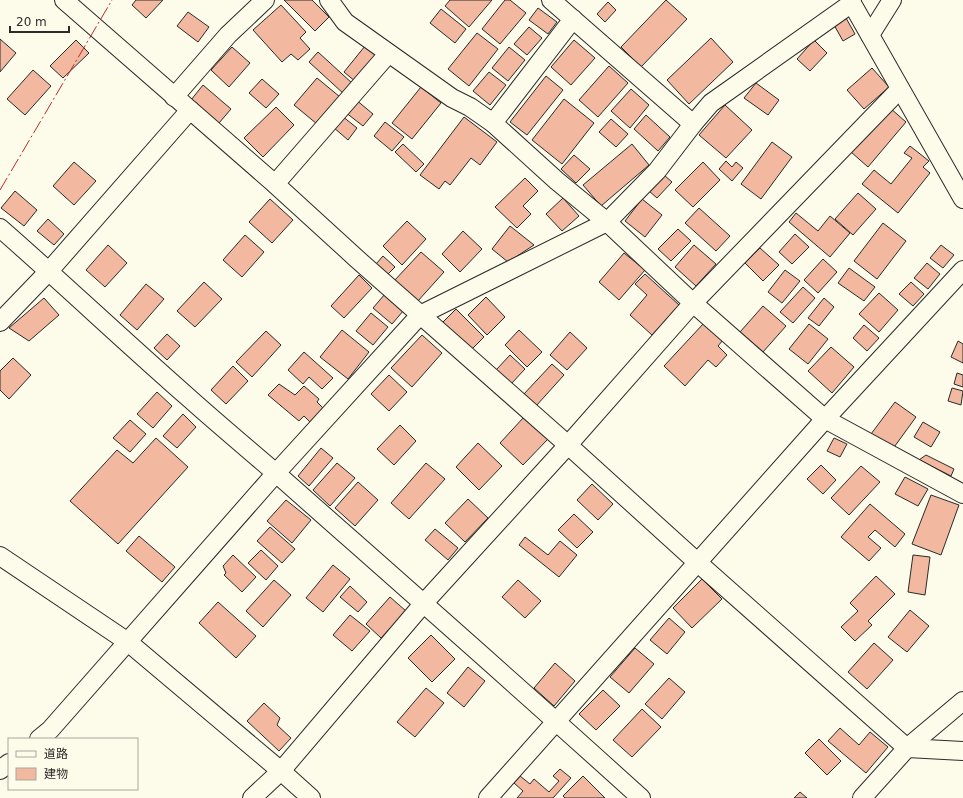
<svg xmlns="http://www.w3.org/2000/svg" width="963" height="798" font-family="'DejaVu Sans','Noto Sans JP',sans-serif">
	<rect width="100%" height="100%" fill="#fdfbea"/>
	<g fill="#f2b8a0" stroke="#2b2b2b">
		<polygon points="136,0 163,0 146,18 132,5"/>
		<polygon points="284,0 312,0 329,17 315,31"/>
		<polygon points="450,0 492,0 469,27 445,6"/>
		<polygon points="505,0 510,0 526,13 500,44 482,29"/>
		<polygon points="666,0 687,19 641,67 621,47"/>
		<polygon points="608,2 616,10 605,22 597,14"/>
		<polygon points="281,5 306,32 300,38 310,49 298,60 291,54 282,62 253,30"/>
		<polygon points="538,8 557,22 548,34 529,20"/>
		<polygon points="441,9 466,29 455,43 430,23"/>
		<polygon points="188,12 209,27 198,42 177,26"/>
		<polygon points="846,18 855,34 843,41 834,25"/>
		<polygon points="529,27 542,38 527,55 514,44"/>
		<polygon points="477,33 498,49 469,86 448,69"/>
		<polygon points="711,38 733,62 689,104 667,80"/>
		<polygon points="0,39 16,53 0,72"/>
		<polygon points="76,40 89,53 63,78 50,66"/>
		<polygon points="574,40 595,58 571,85 551,67"/>
		<polygon points="814,40 827,53 810,71 797,59"/>
		<polygon points="365,46 377,56 356,82 344,72"/>
		<polygon points="232,47 250,63 229,87 211,70"/>
		<polygon points="509,47 525,60 508,81 492,68"/>
		<polygon points="318,52 353,84 344,94 309,62"/>
		<polygon points="609,66 628,83 598,117 579,100"/>
		<polygon points="872,68 889,87 864,109 847,90"/>
		<polygon points="33,70 51,86 25,115 7,99"/>
		<polygon points="489,72 506,85 490,105 473,91"/>
		<polygon points="546,76 563,90 527,135 510,122"/>
		<polygon points="317,78 340,97 317,124 294,105"/>
		<polygon points="262,79 279,94 266,108 249,93"/>
		<polygon points="756,83 779,100 768,115 744,98"/>
		<polygon points="203,85 231,109 219,123 191,100"/>
		<polygon points="421,87 441,103 412,139 392,123"/>
		<polygon points="631,89 649,105 630,128 611,111"/>
		<polygon points="355,99 373,114 363,126 345,112"/>
		<polygon points="564,99 594,123 562,164 532,140"/>
		<polygon points="725,105 752,130 726,158 699,135"/>
		<polygon points="276,107 294,125 263,157 244,138"/>
		<polygon points="890,108 906,122 868,167 851,152"/>
		<polygon points="646,115 670,137 658,151 634,129"/>
		<polygon points="342,116 357,128 348,140 333,127"/>
		<polygon points="464,117 497,142 480,165 471,158 450,185 445,181 439,189 420,175"/>
		<polygon points="611,119 628,134 616,147 599,132"/>
		<polygon points="385,122 404,137 392,151 374,136"/>
		<polygon points="772,142 792,157 761,199 741,184"/>
		<polygon points="403,144 424,164 416,172 395,152"/>
		<polygon points="632,144 649,165 601,206 583,185"/>
		<polygon points="910,146 929,161 923,167 930,173 898,213 862,184 874,170 891,184 912,158 904,153"/>
		<polygon points="574,155 590,169 576,183 561,169"/>
		<polygon points="726,161 732,167 736,162 743,168 732,181 719,169"/>
		<polygon points="74,162 96,181 74,205 53,186"/>
		<polygon points="703,162 720,180 693,207 675,190"/>
		<polygon points="664,175 672,182 657,198 649,191"/>
		<polygon points="525,178 538,191 523,206 531,214 517,228 495,207"/>
		<polygon points="15,191 37,210 24,226 1,208"/>
		<polygon points="858,193 876,209 853,235 835,219"/>
		<polygon points="563,198 579,216 562,231 546,214"/>
		<polygon points="270,199 293,220 272,243 249,222"/>
		<polygon points="642,199 662,215 645,237 625,221"/>
		<polygon points="699,208 730,236 716,251 685,223"/>
		<polygon points="796,213 818,231 830,216 850,233 830,257 789,222"/>
		<polygon points="48,219 64,234 54,245 37,231"/>
		<polygon points="407,221 426,239 402,265 383,246"/>
		<polygon points="883,223 906,241 877,279 854,261"/>
		<polygon points="510,226 534,245 508,262 492,249"/>
		<polygon points="678,229 691,241 671,261 658,249"/>
		<polygon points="463,231 482,249 460,272 442,254"/>
		<polygon points="795,234 809,247 792,264 779,252"/>
		<polygon points="245,235 264,252 242,277 223,260"/>
		<polygon points="108,245 127,263 105,287 86,270"/>
		<polygon points="694,245 716,264 696,286 675,267"/>
		<polygon points="941,245 954,255 943,268 930,258"/>
		<polygon points="760,248 779,265 763,281 745,263"/>
		<polygon points="421,252 444,272 417,302 394,281"/>
		<polygon points="624,253 645,270 619,300 599,282"/>
		<polygon points="383,256 395,267 387,275 376,264"/>
		<polygon points="823,259 837,272 818,293 804,280"/>
		<polygon points="927,263 940,274 928,289 914,278"/>
		<polygon points="849,268 875,287 864,301 838,283"/>
		<polygon points="785,270 800,281 782,303 768,292"/>
		<polygon points="645,274 679,305 652,335 630,315 647,295 635,284"/>
		<polygon points="359,275 372,288 344,318 331,306"/>
		<polygon points="204,282 222,299 195,327 177,311"/>
		<polygon points="911,282 924,294 913,306 899,294"/>
		<polygon points="146,284 164,299 137,330 120,315"/>
		<polygon points="803,287 815,298 793,323 780,312"/>
		<polygon points="879,293 898,310 879,332 859,314"/>
		<polygon points="385,294 404,310 392,324 373,308"/>
		<polygon points="486,297 505,317 487,335 468,315"/>
		<polygon points="44,298 59,315 29,341 9,328"/>
		<polygon points="824,298 834,307 819,326 808,318"/>
		<polygon points="763,306 786,326 763,352 740,332"/>
		<polygon points="456,309 484,337 470,351 442,323"/>
		<polygon points="371,313 388,327 373,345 356,331"/>
		<polygon points="704,323 723,340 718,346 727,355 716,367 708,360 685,386 664,366"/>
		<polygon points="809,324 828,339 808,364 789,349"/>
		<polygon points="864,325 879,338 867,351 853,338"/>
		<polygon points="342,330 369,352 348,379 320,357"/>
		<polygon points="519,330 542,352 527,367 505,345"/>
		<polygon points="266,331 281,345 252,377 236,362"/>
		<polygon points="570,332 587,348 567,370 550,355"/>
		<polygon points="167,334 180,346 167,360 154,348"/>
		<polygon points="422,335 442,353 412,387 391,368"/>
		<polygon points="958,341 963,344 963,363 951,357"/>
		<polygon points="831,347 854,367 832,393 808,371"/>
		<polygon points="304,352 333,378 322,389 309,377 303,384 288,370"/>
		<polygon points="510,355 525,369 511,384 496,370"/>
		<polygon points="13,358 31,375 9,399 0,390 0,371"/>
		<polygon points="552,364 564,375 536,406 523,395"/>
		<polygon points="233,366 248,381 226,404 211,390"/>
		<polygon points="957,373 963,375 963,387 954,384"/>
		<polygon points="389,375 407,392 389,411 371,394"/>
		<polygon points="279,384 295,395 304,386 319,399 317,402 324,409 312,424 304,416 299,421 268,395"/>
		<polygon points="952,388 963,391 961,405 948,401"/>
		<polygon points="157,392 172,406 153,428 137,414"/>
		<polygon points="895,402 916,417 892,450 871,434"/>
		<polygon points="183,414 196,427 177,448 163,436"/>
		<polygon points="524,417 548,439 523,465 500,443"/>
		<polygon points="130,420 146,434 130,452 113,438"/>
		<polygon points="923,422 940,432 931,447 914,437"/>
		<polygon points="400,425 416,441 394,465 377,449"/>
		<polygon points="156,438 188,467 118,544 70,501 117,450 133,463"/>
		<polygon points="834,438 847,444 840,457 827,451"/>
		<polygon points="478,443 502,466 479,490 456,467"/>
		<polygon points="321,448 333,458 309,486 298,476"/>
		<polygon points="926,455 954,469 951,476 919,460"/>
		<polygon points="337,463 355,478 330,506 313,490"/>
		<polygon points="426,463 445,479 409,519 391,503"/>
		<polygon points="821,465 836,480 823,494 807,479"/>
		<polygon points="861,466 880,482 849,515 831,498"/>
		<polygon points="905,477 928,489 918,506 895,494"/>
		<polygon points="358,482 378,500 355,526 335,508"/>
		<polygon points="592,484 613,504 598,520 577,500"/>
		<polygon points="931,495 959,505 941,555 912,544"/>
		<polygon points="468,499 488,518 465,542 445,523"/>
		<polygon points="286,500 311,520 292,543 267,521"/>
		<polygon points="870,504 905,534 895,547 875,530 868,537 881,548 869,561 841,537"/>
		<polygon points="574,514 593,532 577,548 558,530"/>
		<polygon points="270,527 295,549 282,563 257,541"/>
		<polygon points="435,529 458,548 448,560 425,540"/>
		<polygon points="139,536 175,567 162,582 126,551"/>
		<polygon points="525,537 548,555 560,541 577,555 559,577 519,545"/>
		<polygon points="261,550 278,566 266,580 248,563"/>
		<polygon points="233,555 256,577 242,592 224,575 226,573 223,566"/>
		<polygon points="913,555 930,557 925,595 908,592"/>
		<polygon points="333,565 350,579 323,612 306,598"/>
		<polygon points="876,576 895,594 868,621 872,625 855,641 841,627 858,611 850,603"/>
		<polygon points="702,579 722,599 692,628 673,608"/>
		<polygon points="274,580 291,595 263,627 246,611"/>
		<polygon points="518,580 541,601 525,618 502,597"/>
		<polygon points="350,586 367,602 358,612 340,597"/>
		<polygon points="390,597 406,611 381,638 366,624"/>
		<polygon points="218,602 256,636 236,658 199,623"/>
		<polygon points="910,610 929,626 907,652 888,637"/>
		<polygon points="350,615 370,631 352,651 333,635"/>
		<polygon points="669,618 685,632 667,654 650,640"/>
		<polygon points="431,635 455,659 432,682 408,658"/>
		<polygon points="874,643 893,660 867,689 848,672"/>
		<polygon points="635,648 654,664 629,693 610,677"/>
		<polygon points="555,663 575,681 554,706 534,688"/>
		<polygon points="468,667 485,681 464,707 447,693"/>
		<polygon points="669,678 685,692 662,719 645,704"/>
		<polygon points="426,688 444,703 415,737 397,722"/>
		<polygon points="603,690 620,706 596,730 579,714"/>
		<polygon points="264,703 280,718 277,725 291,738 279,751 247,721"/>
		<polygon points="642,709 661,727 632,757 613,740"/>
		<polygon points="840,728 859,745 870,732 888,747 866,773 828,741"/>
		<polygon points="819,739 841,761 827,775 805,753"/>
		<polygon points="560,769 571,778 553,798 517,798 523,791 514,783 520,776 530,784 534,779 549,792 559,781 553,776"/>
		<polygon points="583,776 605,798 565,798 563,796"/>
		<polygon points="800,792 807,798 794,798"/>
	</g>
	<g fill="none" stroke-linecap="round" stroke-linejoin="round">
		<defs>
			<g id="street">
				<polyline points="64,0 275,184 356,258 568,445 697,562 907,748 963,751"/>
				<polyline points="329,0 345,22 452,98 470,107 493,123 557,181 607,222 693,303 825,419 963,494"/>
				<polyline points="551,0 693,124"/>
				<polyline points="850,0 963,199"/>
				<polyline points="870,35 892,0"/>
				<polyline points="174,97 228,35 265,0"/>
				<polyline points="493,123 573,19"/>
				<polyline points="275,184 388,54"/>
				<path d="M0,228C64,284 125,342 189,398C218,424 248,449 277,474C399,582 521,689 641,798"/>
				<polyline points="0,322 49,271 190,110"/>
				<polyline points="0,556 128,642 281,771 311,798"/>
				<polyline points="39,739 50,730 276,473 420,315 607,222 657,171 693,124 711,103 852,3"/>
				<polyline points="0,770 9,763"/>
				<polyline points="252,798 281,771 423,604 568,445 693,303 900,89"/>
				<polyline points="488,798 825,419 963,270"/>
				<polyline points="862,798 907,748 963,701"/>
			</g>
		</defs>
		<use href="#street" stroke="#2b2b2b" stroke-width="20"/>
		<use href="#street" stroke="#fdfbea" stroke-width="18"/>
		<polyline stroke="#c62828" stroke-width="1" stroke-dasharray="14 3 2 3" stroke-linecap="butt" points="0,190 112,0"/>
	</g>
	<rect x="8" y="738" width="130" height="52" fill="#fdfbea" stroke="#a9a89e"/>
	<rect x="16" y="751" width="20" height="6" fill="#fdfbea" stroke="#a9a89e"/>
	<text x="44" y="758" font-size="12" fill="#2b2b2b">道路</text>
	<rect x="16" y="768" width="20" height="12" fill="#f2b8a0" stroke="#a9a89e"/>
	<text x="44" y="778" font-size="12" fill="#2b2b2b">建物</text>
	<path d="M10 26v6h59v-6" fill="none" stroke="#2b2b2b" stroke-width="2"/>
	<text x="16" y="26" font-size="12" fill="#2b2b2b" stroke="#fdfbea" stroke-width="3" paint-order="stroke">20 m</text>
</svg>
